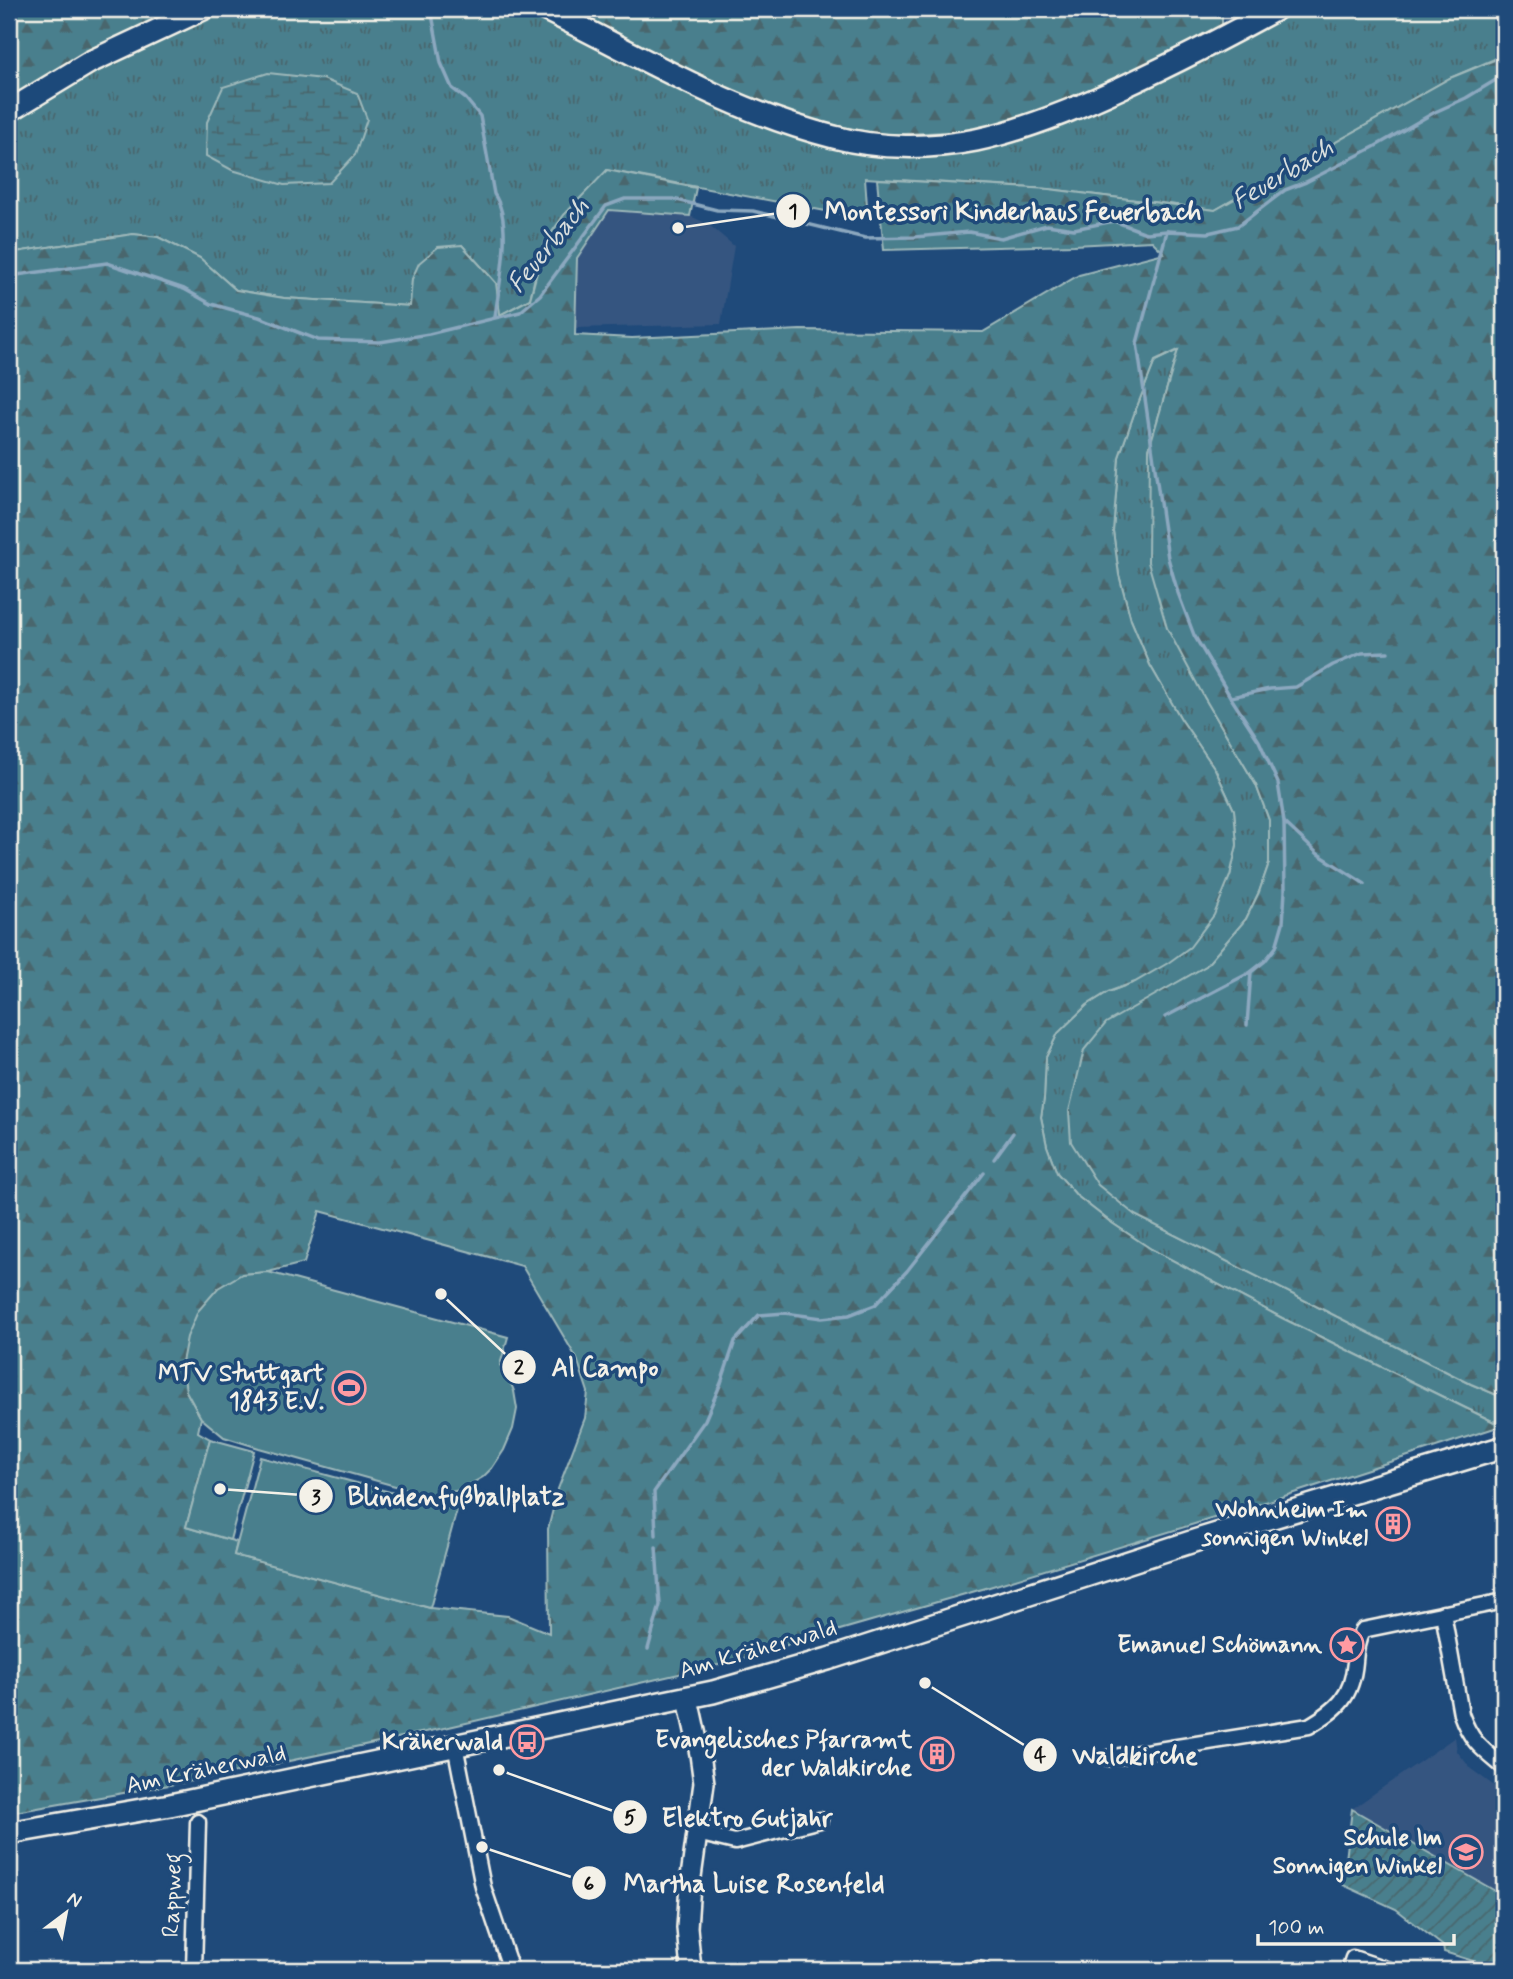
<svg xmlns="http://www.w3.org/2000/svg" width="1513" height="1979" font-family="Mynerve,sans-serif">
	<defs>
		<pattern id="grass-tufts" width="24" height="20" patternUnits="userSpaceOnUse" patternTransform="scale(1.75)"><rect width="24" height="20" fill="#497f8d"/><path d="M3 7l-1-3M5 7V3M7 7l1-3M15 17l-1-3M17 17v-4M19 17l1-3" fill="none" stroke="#49666d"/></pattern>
		<pattern id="forest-firs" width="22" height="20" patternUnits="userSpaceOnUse" patternTransform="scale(1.75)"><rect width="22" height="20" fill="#497f8d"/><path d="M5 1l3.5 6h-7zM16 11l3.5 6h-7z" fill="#49666d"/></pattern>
		<pattern id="wetland-marsh" width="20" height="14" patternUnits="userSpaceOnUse" patternTransform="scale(1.75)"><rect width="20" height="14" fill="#497f8d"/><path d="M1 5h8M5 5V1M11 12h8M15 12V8" fill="none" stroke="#49666d"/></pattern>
		<pattern id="garden-furrows" width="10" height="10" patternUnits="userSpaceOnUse" patternTransform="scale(1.75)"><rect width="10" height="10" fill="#497f8d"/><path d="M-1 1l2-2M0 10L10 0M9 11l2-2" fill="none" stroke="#49666d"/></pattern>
	</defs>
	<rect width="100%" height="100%" fill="#1f4a7a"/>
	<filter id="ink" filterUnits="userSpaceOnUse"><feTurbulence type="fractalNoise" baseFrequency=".0143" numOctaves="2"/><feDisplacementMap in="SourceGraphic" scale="14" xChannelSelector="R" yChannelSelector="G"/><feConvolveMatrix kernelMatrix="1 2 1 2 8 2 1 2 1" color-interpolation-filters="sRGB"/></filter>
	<g filter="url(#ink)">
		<g fill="#355580">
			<polygon points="609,210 690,216 708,224 734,246 721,324 575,328 577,258"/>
			<polygon points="1455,1737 1457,1751 1471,1769 1504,1793 1504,1896 1352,1809"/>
		</g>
		<g fill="url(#grass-tufts)" stroke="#9eb8ba" stroke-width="2">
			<polygon points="224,9 529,9 728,106 946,150 1232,42 1290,9 1504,9 1504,55 1450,78 1215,210 1049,189 865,178 868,219 607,170 535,277 530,299 500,315 496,283 462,245 412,279 411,306 284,298 236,290 200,258 158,237 133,234 9,253 9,121 65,86 167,32"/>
			<polygon points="1178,350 1149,449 1204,697 1256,785 1269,820 1269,863 1259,892 1246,919 1206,966 1159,993 1135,1215 1471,1384 1504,1398 1504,1416 1494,1422 1282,1318 1151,1249 1109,1221 1077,1196 1057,1173 1047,1146 1041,1117 1044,1099 1046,1057 1058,1033 1087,1005 1108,992 1135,982 1230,876 1237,845 1234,810 1215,769 1181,719 1150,665 1131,620 1119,575 1113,531 1119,457 1134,414 1155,361"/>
		</g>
		<g fill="url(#forest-firs)" stroke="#9eb8ba" stroke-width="2" fill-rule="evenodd">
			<polygon points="9,9 194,9 9,106"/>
			<polygon points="559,9 1222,9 1222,30 1151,65 993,130 883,135 806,119 697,77"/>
			<path d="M1504,56V1398L1471,1384L1135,1215L1098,1185L1071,1142L1069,1111L1084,1050L1106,1023L1206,966L1246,919L1259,892L1269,863V820L1256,785L1204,697L1167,628L1148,562L1149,449L1178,350L1155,361L1134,414L1119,457L1113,531L1119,575L1131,620L1150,665L1181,719L1215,769L1234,810L1237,845L1230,876L1214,915L1190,947L1168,963L1135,982L1108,992L1087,1005L1058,1033L1046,1057L1044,1099L1041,1117L1047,1146L1057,1173L1077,1196L1109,1221L1151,1249L1282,1318L1494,1422L1504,1416V1425L1266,1502L986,1588L718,1665L449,1727L209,1778L9,1813V253L133,234L158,237L200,258L236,290L284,298L410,306L412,279L419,263L438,247L462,245L496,283L500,315L530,299L545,242L564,215L607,170L696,188L690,216L609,210L577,258L575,335L632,338L800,330L983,332L1079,275L1164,253L1152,241L1074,245L884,250L877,179L1049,189L1215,210L1450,78ZM320,1211L522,1266L577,1359L588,1392L585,1418L558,1489L548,1529L549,1633L508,1616L430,1608L234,1555L237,1542L186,1527L210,1439L198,1432L201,1418L186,1391L242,1274L268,1272L304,1263Z"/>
		</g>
		<polygon fill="url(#wetland-marsh)" stroke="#9eb8ba" stroke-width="2" points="268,73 323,79 357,93 367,119 355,155 329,183 284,185 232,170 206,156 207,122 223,87"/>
		<g fill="#497f8d" stroke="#9eb8ba" stroke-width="2">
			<polygon points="268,1272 508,1337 500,1365 507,1374 514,1391 517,1409 513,1429 504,1450 492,1468 483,1477 460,1490 431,1496 259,1448 224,1437 201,1418 186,1391 182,1362 187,1337 198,1311 218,1288 242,1274"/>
			<polygon points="210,1439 254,1451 230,1540 186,1527"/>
			<polygon points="260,1457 457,1510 430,1608 234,1555"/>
		</g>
		<polygon fill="url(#garden-furrows)" stroke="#9eb8ba" stroke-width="2" points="1352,1809 1504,1896 1504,1965 1502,1970 1444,1952 1443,1946 1396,1909 1343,1885"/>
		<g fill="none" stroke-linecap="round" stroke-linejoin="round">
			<g stroke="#8ca8bf" stroke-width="3.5">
				<path d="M431,9L441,63L452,88L466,99L480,116L494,194C514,223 499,283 495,317"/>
				<polyline points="9,276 107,263 184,289 211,304 259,317 318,340 380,342 429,334 520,312 540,295 606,206 625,199 673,199 717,210 753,211 865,238 915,237 969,232 1001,238 1047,225 1074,229 1114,221 1146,233 1167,231 1208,233 1238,226 1285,190 1306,182 1374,147 1435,112 1466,98 1504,75"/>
				<polyline points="1231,697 1270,689 1296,687 1333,665 1362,653 1388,652"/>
				<polyline points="1284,822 1318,854 1365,884"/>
				<polyline points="1165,1017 1251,972 1265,961 1276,947 1283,923 1285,891 1284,822 1278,783 1259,741 1231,698 1194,635 1178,593 1168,558 1137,343 1167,231"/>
				<polyline points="1247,1025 1251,972"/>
				<polyline points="994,1159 1013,1133"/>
				<polyline points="656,1535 654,1492 705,1420 721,1383 735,1341 759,1315 785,1313 822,1318 849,1315 875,1305 907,1271 984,1173"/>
				<polyline points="648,1649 660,1605 656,1547"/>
			</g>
			<defs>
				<g id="minor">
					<path d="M1443,1613L1461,1714C1471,1742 1482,1749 1504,1767"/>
					<polyline points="455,1745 483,1887 511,1970"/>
					<path d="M1108,1758L1309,1726C1338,1709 1352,1697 1355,1662C1356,1650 1357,1640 1363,1630L1504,1601"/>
					<polyline points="697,1833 735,1842 820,1820"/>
					<polyline points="978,1969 983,1970"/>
					<polyline points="194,1970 198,1822"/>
					<polyline points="1349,1970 1353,1958 1389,1970"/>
				</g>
				<polyline id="tertiary" points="688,1699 700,1754 704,1783 690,1884 687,1928 691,1970"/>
				<g id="secondary">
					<path d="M544,9C639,55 731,112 834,137C879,149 931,149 976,140C1028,129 1078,108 1125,86C1177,62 1227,36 1276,9"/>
					<polyline points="9,111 90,62 203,9"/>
					<polyline points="9,1833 170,1805 713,1692 828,1659 1197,1540 1504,1447"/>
				</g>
			</defs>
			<use href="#minor" stroke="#f4f1e8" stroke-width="19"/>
			<use href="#tertiary" stroke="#f4f1e8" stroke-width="24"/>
			<use href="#secondary" stroke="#f4f1e8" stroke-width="26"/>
			<use href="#minor" stroke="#1f4a7a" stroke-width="14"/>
			<use href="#tertiary" stroke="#1f4a7a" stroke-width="19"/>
			<use href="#secondary" stroke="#1f4a7a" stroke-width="21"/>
		</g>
	</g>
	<defs>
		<symbol id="stadium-ring" viewBox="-11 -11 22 22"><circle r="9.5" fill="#1f4a7a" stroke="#ff9aa2" stroke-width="1.5"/><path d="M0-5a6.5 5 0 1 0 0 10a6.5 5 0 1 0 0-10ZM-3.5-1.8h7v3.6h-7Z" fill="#ff9aa2"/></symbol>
		<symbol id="building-ring" viewBox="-11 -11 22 22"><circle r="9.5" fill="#1f4a7a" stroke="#ff9aa2" stroke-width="1.5"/><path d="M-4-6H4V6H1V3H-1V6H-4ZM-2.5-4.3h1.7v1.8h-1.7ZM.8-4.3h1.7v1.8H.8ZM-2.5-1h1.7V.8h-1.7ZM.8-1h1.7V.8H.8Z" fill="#ff9aa2"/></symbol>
		<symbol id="sight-ring" viewBox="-11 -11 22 22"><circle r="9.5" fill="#1f4a7a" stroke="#ff9aa2" stroke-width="1.5"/><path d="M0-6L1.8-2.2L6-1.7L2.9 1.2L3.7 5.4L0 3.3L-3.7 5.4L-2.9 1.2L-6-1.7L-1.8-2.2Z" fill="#ff9aa2"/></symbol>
		<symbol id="bus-ring" viewBox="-11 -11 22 22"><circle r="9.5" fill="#1f4a7a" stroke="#ff9aa2" stroke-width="1.5"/><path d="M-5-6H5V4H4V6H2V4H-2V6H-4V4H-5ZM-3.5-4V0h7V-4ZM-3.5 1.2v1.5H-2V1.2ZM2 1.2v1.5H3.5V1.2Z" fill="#ff9aa2"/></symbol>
		<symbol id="school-ring" viewBox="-11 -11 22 22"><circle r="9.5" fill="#1f4a7a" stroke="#ff9aa2" stroke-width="1.5"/><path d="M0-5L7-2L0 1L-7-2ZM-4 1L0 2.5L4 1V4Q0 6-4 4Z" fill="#ff9aa2"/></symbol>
	</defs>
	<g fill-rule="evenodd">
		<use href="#stadium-ring" x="330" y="1369" width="38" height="38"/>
		<use href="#building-ring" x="1374" y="1505" width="38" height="38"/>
		<use href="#sight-ring" x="1328" y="1626" width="38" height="38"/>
		<use href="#bus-ring" x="508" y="1723" width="38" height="38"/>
		<use href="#building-ring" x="918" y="1735" width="38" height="38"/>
		<use href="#school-ring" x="1447" y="1833" width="38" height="38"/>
	</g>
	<g text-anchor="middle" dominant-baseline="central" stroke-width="7" stroke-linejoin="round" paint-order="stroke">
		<g font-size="24" font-weight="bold" fill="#f4f1e8" stroke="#1f4a7a" text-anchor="end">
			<text x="324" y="1374">MTV Stuttgart<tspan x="324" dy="28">1843 E.V.</tspan></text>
			<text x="1368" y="1510">Wohnheim Im<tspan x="1368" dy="28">sonnigen Winkel</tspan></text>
			<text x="1322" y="1645">Emanuel Schömann</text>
			<text x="912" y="1740">Evangelisches Pfarramt<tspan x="912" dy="28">der Waldkirche</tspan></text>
			<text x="503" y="1742">Kräherwald</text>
			<text x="1442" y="1838">Schule Im<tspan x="1442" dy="28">Sonnigen Winkel</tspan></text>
		</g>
		<g font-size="24" fill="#f4f1e8" stroke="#1f4a7a">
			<text transform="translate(758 1650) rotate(-16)">Am Kräherwald</text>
			<text transform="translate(206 1770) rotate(-12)">Am Kräherwald</text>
			<text transform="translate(173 1895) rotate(-88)">Rappweg</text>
		</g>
		<g font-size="26" font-style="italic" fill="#dadfde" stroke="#1f4a7a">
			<text transform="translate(1283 175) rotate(-31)">Feuerbach</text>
			<text transform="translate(549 246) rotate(-51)">Feuerbach</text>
		</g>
	</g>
	<path fill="none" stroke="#f4f1e8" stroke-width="2.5" d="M678 228L793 211M441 1294L519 1367M220 1489L316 1496M925 1683L1040 1755M499 1770L630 1817M482 1847L589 1883"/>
	<g fill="#f4f1e8" stroke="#1f4a7a" stroke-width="2.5">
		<circle cx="678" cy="228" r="7"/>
		<circle cx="441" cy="1294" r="7"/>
		<circle cx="220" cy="1489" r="7"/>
		<circle cx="925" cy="1683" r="7"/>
		<circle cx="499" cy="1770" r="7"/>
		<circle cx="482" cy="1847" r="7"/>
		<circle cx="793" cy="211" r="18"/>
		<circle cx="519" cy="1367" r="18"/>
		<circle cx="316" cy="1496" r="18"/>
		<circle cx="1040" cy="1755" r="18"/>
		<circle cx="630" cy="1817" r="18"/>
		<circle cx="589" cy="1883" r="18"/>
	</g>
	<g font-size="21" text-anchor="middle" font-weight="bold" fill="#111">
		<text x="793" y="218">1</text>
		<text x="519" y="1374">2</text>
		<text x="316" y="1504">3</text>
		<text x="1040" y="1762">4</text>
		<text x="630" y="1824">5</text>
		<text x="589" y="1890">6</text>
	</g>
	<g font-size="26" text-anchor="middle" font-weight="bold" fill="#f4f1e8" stroke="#1f4a7a" stroke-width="7" stroke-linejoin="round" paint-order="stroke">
		<text x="1013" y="220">Montessori Kinderhaus Feuerbach</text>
		<text x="605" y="1376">Al Campo</text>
		<text x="456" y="1505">Blindenfußballplatz</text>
		<text x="1135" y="1764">Waldkirche</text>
		<text x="747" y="1826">Elektro Gutjahr</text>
		<text x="754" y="1892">Martha Luise Rosenfeld</text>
	</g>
	<rect width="1513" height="1979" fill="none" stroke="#1f4a7a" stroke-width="35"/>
	<rect x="18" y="18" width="1478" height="1944" fill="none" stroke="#f4f1e8" stroke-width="2.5" filter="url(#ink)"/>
	<g transform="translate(66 1913) rotate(32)" stroke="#1f4a7a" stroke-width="5" paint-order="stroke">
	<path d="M0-5L12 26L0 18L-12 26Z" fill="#f4f1e8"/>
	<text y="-10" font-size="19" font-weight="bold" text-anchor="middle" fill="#f4f1e8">N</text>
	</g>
	<path d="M1258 1934v10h196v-10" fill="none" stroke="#f4f1e8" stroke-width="3.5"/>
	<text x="1268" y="1934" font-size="21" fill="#f4f1e8" stroke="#1f4a7a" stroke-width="5" paint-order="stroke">100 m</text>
</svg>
